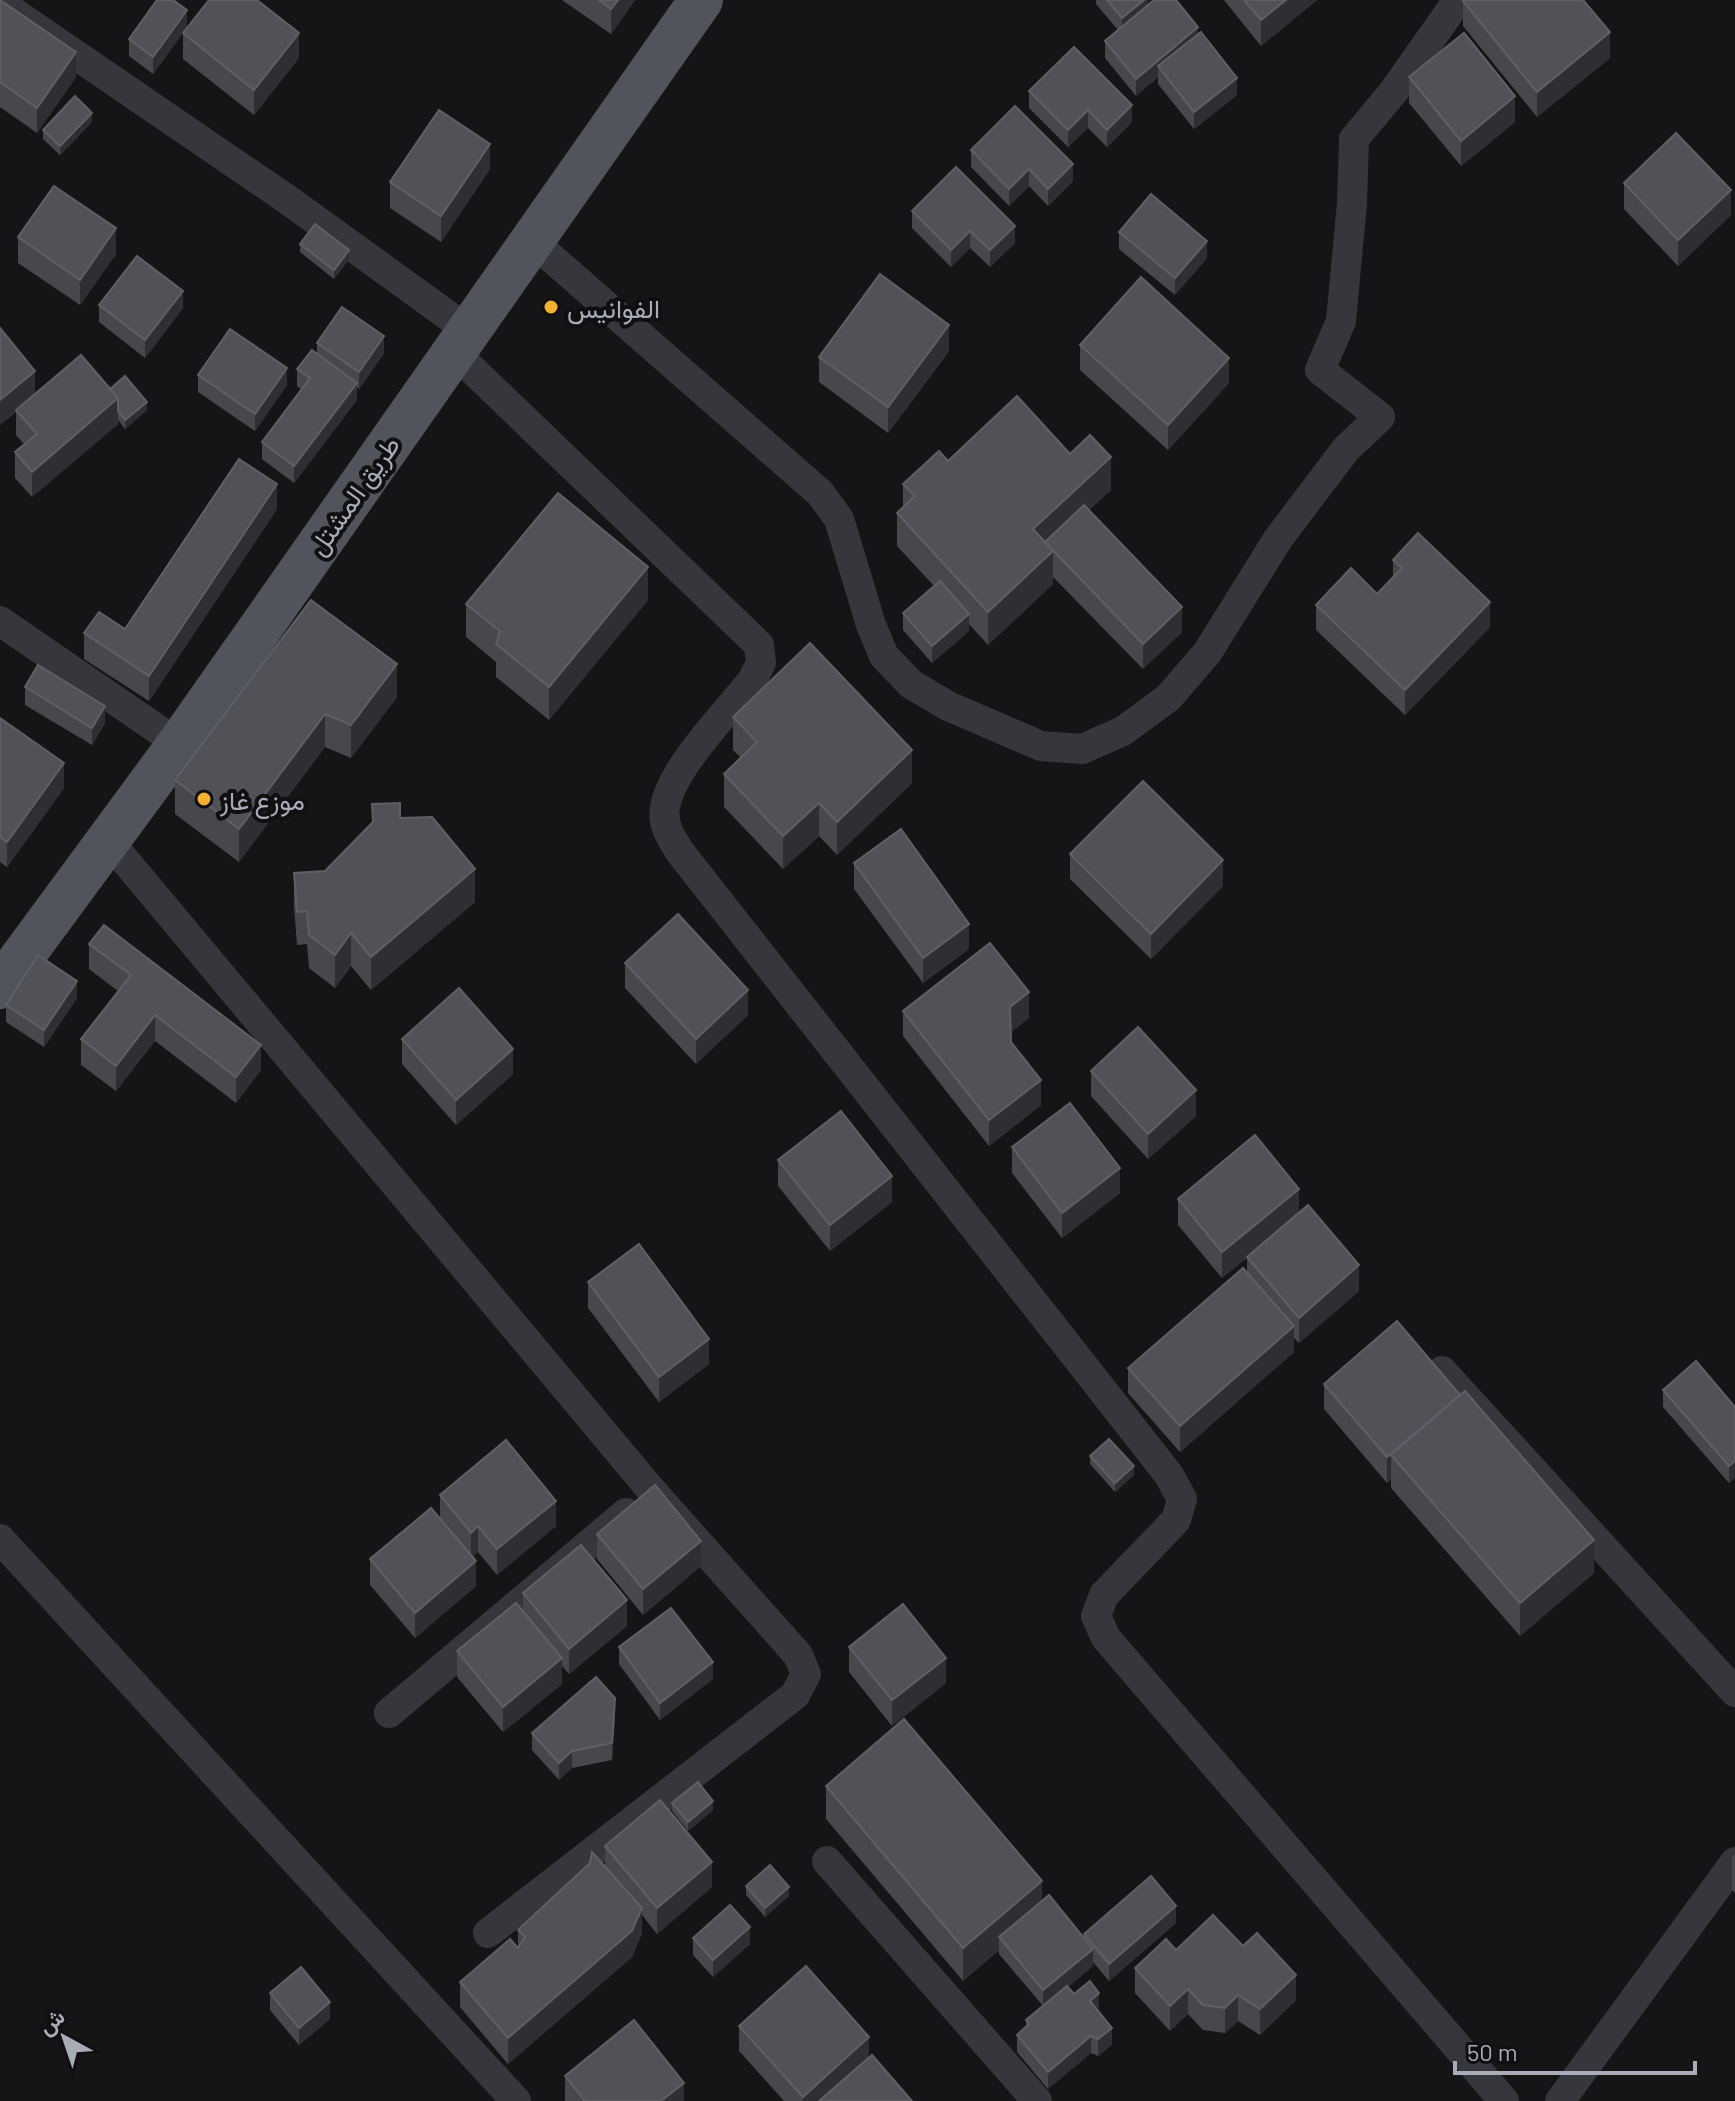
<svg xmlns="http://www.w3.org/2000/svg" width="1735" height="2101" font-family="Barlow,Vazirmatn,sans-serif">
	<rect width="100%" height="100%" fill="#151517"/>
	<g fill="none" stroke-linecap="round" stroke-linejoin="round">
		<g stroke="#36373c" stroke-width="30">
			<polyline points="0,3 291,202 468,330"/>
			<polyline points="531,240 820,493 839,519 871,625 884,656 911,684 948,706 1041,746 1082,749 1123,731 1168,698 1207,653 1278,539 1346,449 1380,417 1320,370 1341,321 1352,203 1354,139 1394,91 1458,0"/>
			<path d="M453,351L759,645L761,663L752,681C727,712 671,769 665,807C662,825 671,838 680,852L1169,1475L1182,1499L1176,1520L1104,1595L1096,1616L1106,1638L1504,2101"/>
			<polyline points="0,621 179,744"/>
			<polyline points="108,840 652,1491 798,1655 806,1674 795,1695 488,1933"/>
			<polyline points="1442,1371 1735,1692"/>
			<polyline points="0,1539 516,2101"/>
			<polyline points="389,1713 626,1513"/>
			<polyline points="827,1861 1037,2101"/>
			<polyline points="1560,2101 1735,1862"/>
		</g>
		<polyline stroke="#52545b" stroke-width="44" points="0,987 179,744 701,0"/>
	</g>
	<g fill="#46484c">
		<polygon points="0,0 76,77 37,133 0,107"/>
		<polygon points="562,0 635,0 611,34"/>
		<polygon points="1096,0 1148,0 1148,5 1198,35 1237,95 1194,129 1158,84 1158,77 1136,96 1105,58 1105,41 1118,30 1096,4"/>
		<polygon points="1224,0 1317,0 1261,46"/>
		<polygon points="1463,1 1610,58 1537,117 1463,26"/>
		<polygon points="187,27 153,74 129,56 129,39"/>
		<polygon points="183,33 299,58 254,115 183,59"/>
		<polygon points="1409,77 1515,122 1461,166 1409,103"/>
		<polygon points="1029,91 1132,122 1107,147 1088,128 1068,147 1029,108"/>
		<polygon points="92,122 60,155 43,139 43,130"/>
		<polygon points="971,150 1073,181 1048,206 1029,186 1009,206 971,167"/>
		<polygon points="490,169 441,242 390,208 390,182"/>
		<polygon points="1624,183 1731,215 1678,266 1624,209"/>
		<polygon points="912,211 1015,243 990,267 970,248 951,267 912,228"/>
		<polygon points="1119,232 1207,258 1175,295 1119,249"/>
		<polygon points="18,237 116,254 80,305 18,263"/>
		<polygon points="300,244 349,259 334,279 300,252"/>
		<polygon points="99,305 183,308 145,358 99,322"/>
		<polygon points="0,328 35,394 110,389 147,410 125,429 118,420 118,424 32,497 15,478 15,452 24,444 16,435 16,412 0,425"/>
		<polygon points="317,343 384,353 359,389 357,388 357,400 294,483 262,459 262,442 301,389 297,386 297,369 317,354"/>
		<polygon points="1080,345 1229,383 1168,450 1080,370"/>
		<polygon points="949,351 888,433 819,382 819,357"/>
		<polygon points="198,375 287,385 255,431 198,392"/>
		<polygon points="1070,454 1111,490 1089,510 1182,632 1143,669 1053,577 1053,584 988,645 969,624 969,631 932,663 903,630 903,613 934,586 897,546 897,513 903,507 903,484 948,461"/>
		<polygon points="277,509 149,701 84,659 84,633 125,629"/>
		<polygon points="1393,560 1490,627 1405,715 1316,630 1316,605 1377,594 1393,578"/>
		<polygon points="311,600 397,697 351,758 325,747 239,862 175,814 175,780"/>
		<polygon points="648,600 549,720 496,677 496,662 466,637 466,604"/>
		<polygon points="25,687 105,723 92,745 25,705"/>
		<polygon points="733,717 912,783 837,855 819,836 783,869 724,807 724,774 741,758 733,750"/>
		<polygon points="0,718 64,788 7,867 0,862"/>
		<polygon points="372,804 400,818 475,902 371,990 351,966 335,988 309,968 307,944 297,945 294,906 294,873 325,871 372,823"/>
		<polygon points="1070,854 1223,886 1151,959 1070,879"/>
		<polygon points="854,863 969,949 923,983 854,889"/>
		<polygon points="89,944 261,1070 236,1103 155,1041 116,1091 81,1065 81,1039 118,991 89,969"/>
		<polygon points="625,963 748,1015 696,1064 625,988"/>
		<polygon points="77,998 44,1047 6,1022 6,1005"/>
		<polygon points="903,1011 1029,1018 1011,1032 1011,1042 1041,1105 989,1146 903,1036"/>
		<polygon points="402,1039 513,1074 456,1125 402,1064"/>
		<polygon points="1091,1071 1196,1116 1148,1159 1091,1096"/>
		<polygon points="1012,1147 1120,1193 1062,1238 1012,1173"/>
		<polygon points="778,1160 892,1202 830,1251 778,1186"/>
		<polygon points="1178,1199 1299,1212 1359,1291 1299,1343 1294,1338 1294,1352 1180,1452 1128,1393 1128,1368 1247,1272 1247,1257 1249,1256 1222,1278 1178,1225"/>
		<polygon points="588,1282 709,1364 659,1402 588,1308"/>
		<polygon points="1324,1384 1594,1573 1520,1636 1391,1488 1391,1479 1387,1483 1324,1409"/>
		<polygon points="1663,1390 1735,1407 1735,1478 1729,1483 1663,1407"/>
		<polygon points="1090,1456 1134,1475 1115,1492 1090,1464"/>
		<polygon points="440,1495 556,1526 497,1575 478,1552 472,1557 476,1586 415,1638 370,1585 370,1559 440,1519"/>
		<polygon points="597,1534 701,1566 643,1615 597,1559"/>
		<polygon points="523,1593 627,1626 569,1674 562,1666 562,1684 503,1732 457,1677 457,1651 523,1611"/>
		<polygon points="619,1647 713,1679 660,1720 619,1664"/>
		<polygon points="849,1647 946,1683 892,1726 849,1672"/>
		<polygon points="615,1716 612,1760 572,1768 559,1780 532,1750 532,1733"/>
		<polygon points="826,1786 1042,1902 1084,1937 1084,1934 1176,1923 1109,1981 1093,1962 1093,1966 1068,1987 1074,1994 1099,2010 1098,2011 1112,2045 1098,2056 1091,2053 1048,2089 1017,2052 1017,2035 1026,2027 1026,2020 1043,2006 999,1954 999,1950 963,1981 826,1819"/>
		<polygon points="672,1803 713,1810 688,1831 672,1811"/>
		<polygon points="605,1846 712,1887 657,1934 642,1915 642,1933 632,1957 508,2064 460,2007 460,1982 518,1948 518,1930 605,1866"/>
		<polygon points="1735,1854 1735,1893 1732,1890 1732,1857"/>
		<polygon points="746,1886 789,1896 765,1917 746,1895"/>
		<polygon points="693,1938 750,1944 713,1977 693,1955"/>
		<polygon points="1176,1950 1296,2000 1260,2035 1238,2021 1225,2033 1203,2030 1188,2014 1170,2031 1135,1993 1135,1968"/>
		<polygon points="270,1993 330,2019 299,2045 270,2010"/>
		<polygon points="739,2026 869,2057 912,2101 784,2101 739,2051"/>
		<polygon points="565,2076 684,2101 565,2101"/>
	</g>
	<g fill="#2e2f32">
		<polygon points="618,0 635,0 611,34 611,9"/>
		<polygon points="1144,0 1148,0 1148,13 1122,35 1122,18"/>
		<polygon points="1286,0 1317,0 1261,46 1261,20"/>
		<polygon points="187,10 187,27 153,74 153,57"/>
		<polygon points="1198,27 1198,44 1158,66 1158,77 1136,96 1136,79"/>
		<polygon points="1610,32 1610,58 1537,117 1537,92"/>
		<polygon points="299,33 299,58 254,115 254,90"/>
		<polygon points="76,52 76,77 37,133 37,108"/>
		<polygon points="1237,78 1237,95 1194,129 1194,112"/>
		<polygon points="1515,96 1515,122 1461,166 1461,141"/>
		<polygon points="1132,105 1132,122 1107,147 1107,130"/>
		<polygon points="1088,110 1088,128 1068,147 1068,130"/>
		<polygon points="92,113 92,122 60,155 60,146"/>
		<polygon points="490,144 490,169 441,242 441,216"/>
		<polygon points="1073,164 1073,181 1048,206 1048,189"/>
		<polygon points="1029,169 1029,186 1009,206 1009,189"/>
		<polygon points="1731,190 1731,215 1678,266 1678,240"/>
		<polygon points="1015,226 1015,243 990,267 990,250"/>
		<polygon points="116,228 116,254 80,305 80,280"/>
		<polygon points="970,231 970,248 951,267 951,250"/>
		<polygon points="1207,241 1207,258 1175,295 1175,278"/>
		<polygon points="349,250 349,259 334,279 334,270"/>
		<polygon points="183,291 183,308 145,358 145,340"/>
		<polygon points="949,325 949,351 888,433 888,407"/>
		<polygon points="384,336 384,353 359,389 359,372"/>
		<polygon points="1229,358 1229,383 1168,450 1168,425"/>
		<polygon points="287,368 287,385 255,431 255,414"/>
		<polygon points="35,371 35,396 0,425 0,400"/>
		<polygon points="357,383 357,400 294,483 294,466"/>
		<polygon points="118,398 118,424 32,497 32,472"/>
		<polygon points="147,402 147,410 125,429 125,420"/>
		<polygon points="1111,457 1111,490 1049,547 1033,529"/>
		<polygon points="277,484 277,509 149,701 149,676"/>
		<polygon points="1053,551 1053,584 988,645 988,612"/>
		<polygon points="648,567 648,600 549,720 549,687"/>
		<polygon points="1490,602 1490,627 1405,715 1405,690"/>
		<polygon points="1182,607 1182,632 1143,669 1143,644"/>
		<polygon points="969,614 969,631 932,663 932,646"/>
		<polygon points="397,664 397,697 351,758 351,725"/>
		<polygon points="105,706 105,723 92,745 92,728"/>
		<polygon points="325,714 325,747 239,862 239,829"/>
		<polygon points="912,750 912,783 837,855 837,822"/>
		<polygon points="64,763 64,788 7,867 7,842"/>
		<polygon points="819,803 819,836 783,869 783,836"/>
		<polygon points="1223,860 1223,886 1151,959 1151,934"/>
		<polygon points="475,869 475,902 371,990 371,957"/>
		<polygon points="969,924 969,949 923,983 923,958"/>
		<polygon points="351,933 351,966 335,988 335,955"/>
		<polygon points="77,981 77,998 44,1047 44,1030"/>
		<polygon points="748,990 748,1015 696,1064 696,1039"/>
		<polygon points="1029,992 1029,1018 1010,1032 1010,1007"/>
		<polygon points="155,1015 155,1041 116,1091 116,1066"/>
		<polygon points="261,1045 261,1070 236,1103 236,1077"/>
		<polygon points="513,1049 513,1074 456,1125 456,1100"/>
		<polygon points="1041,1080 1041,1105 989,1146 989,1120"/>
		<polygon points="1196,1090 1196,1116 1148,1159 1148,1134"/>
		<polygon points="1120,1168 1120,1193 1062,1238 1062,1213"/>
		<polygon points="892,1176 892,1202 830,1251 830,1225"/>
		<polygon points="1299,1189 1299,1214 1222,1278 1222,1252"/>
		<polygon points="1359,1265 1359,1291 1299,1343 1299,1318"/>
		<polygon points="1294,1326 1294,1352 1180,1452 1180,1426"/>
		<polygon points="709,1339 709,1364 659,1402 659,1377"/>
		<polygon points="1460,1395 1391,1455 1391,1479 1387,1483 1387,1457"/>
		<polygon points="1735,1461 1735,1478 1729,1483 1729,1466"/>
		<polygon points="1134,1466 1134,1475 1115,1492 1115,1483"/>
		<polygon points="556,1501 556,1526 497,1575 497,1549"/>
		<polygon points="478,1526 478,1552 471,1558 471,1533"/>
		<polygon points="1594,1540 1594,1573 1520,1636 1520,1603"/>
		<polygon points="701,1541 701,1566 643,1615 643,1589"/>
		<polygon points="476,1561 476,1586 415,1638 415,1613"/>
		<polygon points="627,1600 627,1626 569,1674 569,1649"/>
		<polygon points="562,1658 562,1684 503,1732 503,1707"/>
		<polygon points="946,1658 946,1683 892,1726 892,1700"/>
		<polygon points="713,1662 713,1679 660,1720 660,1703"/>
		<polygon points="615,1698 615,1716 612,1760 612,1743"/>
		<polygon points="572,1751 572,1768 559,1780 559,1763"/>
		<polygon points="713,1801 713,1810 688,1831 688,1822"/>
		<polygon points="712,1862 712,1887 657,1934 657,1908"/>
		<polygon points="1042,1881 1042,1914 999,1937 999,1950 963,1981 963,1948"/>
		<polygon points="789,1887 789,1896 765,1917 765,1908"/>
		<polygon points="1176,1906 1176,1923 1109,1981 1109,1964"/>
		<polygon points="642,1908 642,1933 632,1957 508,2064 508,2038"/>
		<polygon points="750,1927 750,1944 713,1977 713,1960"/>
		<polygon points="1093,1949 1093,1966 1043,2007 1043,1990"/>
		<polygon points="1296,1975 1296,2000 1260,2035 1260,2009"/>
		<polygon points="1188,1989 1188,2014 1170,2031 1170,2006"/>
		<polygon points="1099,1993 1099,2010 1090,2018 1090,2001"/>
		<polygon points="1238,1995 1238,2021 1225,2033 1225,2008"/>
		<polygon points="330,2002 330,2019 299,2045 299,2028"/>
		<polygon points="1112,2028 1112,2045 1098,2056 1098,2039"/>
		<polygon points="1091,2036 1091,2053 1048,2089 1048,2072"/>
		<polygon points="869,2037 869,2062 827,2101 803,2101 803,2097"/>
		<polygon points="684,2083 684,2101 661,2101"/>
	</g>
	<g fill="#515258" stroke="#5e6066" stroke-width="2">
		<polygon points="0,0 76,52 37,108 0,82"/>
		<polygon points="157,0 173,0 187,10 153,57 129,39"/>
		<polygon points="209,0 257,0 299,33 254,90 183,33"/>
		<polygon points="599,0 618,0 611,9"/>
		<polygon points="1107,0 1144,0 1122,18"/>
		<polygon points="1154,0 1176,0 1198,27 1136,79 1105,41"/>
		<polygon points="1244,0 1286,0 1261,20"/>
		<polygon points="1463,0 1583,0 1610,32 1537,92 1463,1"/>
		<polygon points="1201,32 1237,78 1194,112 1158,66"/>
		<polygon points="1464,33 1515,96 1461,141 1409,77"/>
		<polygon points="1074,47 1132,105 1107,130 1088,110 1068,130 1029,91"/>
		<polygon points="75,96 92,113 60,146 43,130"/>
		<polygon points="1015,106 1073,164 1048,189 1029,169 1009,189 971,150"/>
		<polygon points="439,110 490,144 441,216 390,182"/>
		<polygon points="1676,133 1731,190 1678,240 1624,183"/>
		<polygon points="956,167 1015,226 990,250 970,231 951,250 912,211"/>
		<polygon points="54,186 116,228 80,280 18,237"/>
		<polygon points="1151,194 1207,241 1175,278 1119,232"/>
		<polygon points="315,224 349,250 334,270 300,244"/>
		<polygon points="137,256 183,291 145,340 99,305"/>
		<polygon points="880,274 949,325 888,407 819,357"/>
		<polygon points="1141,277 1229,358 1168,425 1080,345"/>
		<polygon points="342,307 384,336 359,372 317,343"/>
		<polygon points="0,328 35,371 0,400"/>
		<polygon points="230,329 287,368 255,414 198,375"/>
		<polygon points="312,350 357,383 294,466 262,442 310,378 297,369"/>
		<polygon points="81,355 118,398 32,472 15,452 37,434 16,410"/>
		<polygon points="125,376 147,402 125,420 118,411 118,398 110,389"/>
		<polygon points="1017,396 1070,454 1090,435 1111,457 1033,529 1053,551 988,612 897,513 915,496 903,484 939,451 948,461"/>
		<polygon points="239,459 277,484 149,676 84,633 99,612 125,629"/>
		<polygon points="558,493 648,567 549,687 496,644 500,631 466,604"/>
		<polygon points="1084,505 1182,607 1143,644 1045,542"/>
		<polygon points="1418,533 1490,602 1405,690 1316,605 1351,568 1377,594 1402,568 1393,560"/>
		<polygon points="940,581 969,614 932,646 903,613"/>
		<polygon points="311,600 397,664 351,725 325,714 239,829 175,780"/>
		<polygon points="810,643 912,750 837,822 819,803 783,836 724,774 757,742 733,717"/>
		<polygon points="38,665 105,706 92,728 25,687"/>
		<polygon points="0,718 64,763 7,842 0,837"/>
		<polygon points="1143,781 1223,860 1151,934 1070,854"/>
		<polygon points="400,803 400,818 432,817 475,869 371,957 351,933 335,955 309,935 307,911 297,912 294,873 325,871 373,822 372,804"/>
		<polygon points="901,829 969,924 923,958 854,863"/>
		<polygon points="678,914 748,990 696,1039 625,963"/>
		<polygon points="104,925 261,1045 236,1077 155,1015 116,1066 81,1039 131,975 89,944"/>
		<polygon points="990,943 1029,992 1010,1007 1011,1042 1041,1080 989,1120 903,1011"/>
		<polygon points="38,955 77,981 44,1030 6,1005"/>
		<polygon points="459,988 513,1049 456,1100 402,1039"/>
		<polygon points="1138,1027 1196,1090 1148,1134 1091,1071"/>
		<polygon points="1070,1103 1120,1168 1062,1213 1012,1147"/>
		<polygon points="841,1111 892,1176 830,1225 778,1160"/>
		<polygon points="1255,1135 1299,1189 1222,1252 1178,1199"/>
		<polygon points="1308,1205 1359,1265 1299,1318 1247,1257"/>
		<polygon points="639,1244 709,1339 659,1377 588,1282"/>
		<polygon points="1243,1268 1294,1326 1180,1426 1128,1368"/>
		<polygon points="1397,1321 1460,1395 1387,1457 1324,1384"/>
		<polygon points="1696,1361 1735,1407 1735,1461 1729,1466 1663,1390"/>
		<polygon points="1465,1391 1594,1540 1520,1603 1391,1455"/>
		<polygon points="1109,1439 1134,1466 1115,1483 1090,1456"/>
		<polygon points="506,1440 556,1501 497,1549 478,1526 471,1533 440,1495"/>
		<polygon points="655,1485 701,1541 643,1589 597,1534"/>
		<polygon points="431,1508 476,1561 415,1613 370,1559"/>
		<polygon points="581,1545 627,1600 569,1649 523,1593"/>
		<polygon points="516,1603 562,1658 503,1707 457,1651"/>
		<polygon points="903,1604 946,1658 892,1700 849,1647"/>
		<polygon points="671,1608 713,1662 660,1703 619,1647"/>
		<polygon points="596,1677 615,1698 612,1743 572,1751 559,1763 532,1733"/>
		<polygon points="904,1719 1042,1881 963,1948 826,1786"/>
		<polygon points="698,1782 713,1801 688,1822 672,1803"/>
		<polygon points="660,1800 712,1862 657,1908 605,1846"/>
		<polygon points="592,1852 642,1908 632,1931 508,2038 460,1982 510,1939 518,1948 525,1937 518,1930 590,1863"/>
		<polygon points="770,1865 789,1887 765,1908 746,1886"/>
		<polygon points="1151,1876 1176,1906 1109,1964 1084,1934"/>
		<polygon points="1049,1895 1093,1949 1043,1990 999,1937"/>
		<polygon points="730,1905 750,1927 713,1960 693,1938"/>
		<polygon points="1213,1915 1243,1946 1257,1933 1296,1975 1260,2009 1238,1995 1225,2008 1203,2005 1188,1989 1170,2006 1135,1968 1166,1939 1176,1950"/>
		<polygon points="806,1966 869,2037 803,2097 739,2026"/>
		<polygon points="301,1967 330,2002 299,2028 270,1993"/>
		<polygon points="1090,1981 1099,1993 1090,2001 1112,2028 1098,2039 1091,2036 1048,2072 1017,2035 1029,2024 1026,2020 1067,1986 1074,1994"/>
		<polygon points="634,2020 684,2083 661,2101 585,2101 565,2076"/>
		<polygon points="872,2055 912,2101 819,2101"/>
	</g>
	<g fill="#f4b030" stroke="#101012" stroke-width="3">
		<circle cx="551" cy="307" r="8"/>
		<circle cx="204" cy="799" r="8"/>
	</g>
	<g text-anchor="middle" dominant-baseline="central" stroke-width="8" stroke-linejoin="round" paint-order="stroke">
		<g font-size="26" fill="#a7acb7" stroke="#101012" text-anchor="start">
			<text x="567" y="307">الفوانيس</text>
			<text x="220" y="799">موزع غاز</text>
		</g>
		<g font-size="26" fill="#a7acb7" stroke="#101012">
			<text transform="translate(353 495) rotate(-55)">طريق المشتل</text>
		</g>
	</g>
	<g transform="translate(64 2037) rotate(320)" stroke="#101012" stroke-width="6" paint-order="stroke">
	<path d="M0-6L14 30L0 20L-14 30Z" fill="#a7acb7"/>
	<text y="-12" font-size="22" font-weight="bold" text-anchor="middle" fill="#a7acb7">ش</text>
	</g>
	<path d="M1455 2061v12h240v-12" fill="none" stroke="#a7acb7" stroke-width="4"/>
	<text x="1467" y="2061" font-size="24" fill="#a7acb7" stroke="#101012" stroke-width="6" paint-order="stroke">50 m</text>
</svg>
